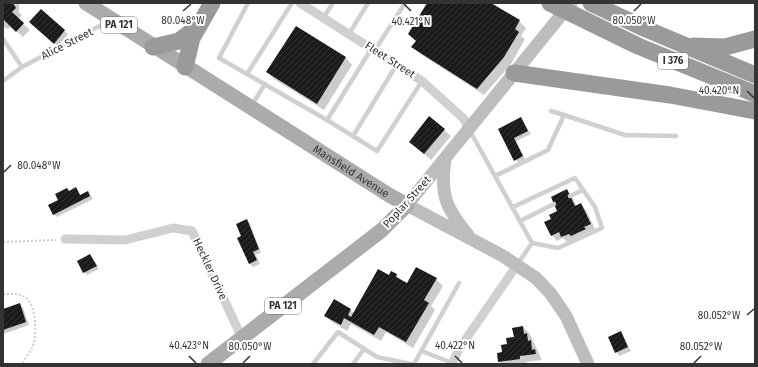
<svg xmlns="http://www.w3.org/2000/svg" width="758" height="367" font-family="'Fira Sans',sans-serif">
	<defs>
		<pattern id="building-hatch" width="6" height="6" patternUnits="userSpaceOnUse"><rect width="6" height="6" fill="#1a1a1a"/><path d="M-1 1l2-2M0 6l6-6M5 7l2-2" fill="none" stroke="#333"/></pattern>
	</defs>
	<rect width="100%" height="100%" fill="#fff"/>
	<g fill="#0003">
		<polygon points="3,3 19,3 19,13 22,15 18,19 30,30 23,37 11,26 8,29 3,27"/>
		<polygon points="428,3 489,3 519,21 526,28 521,36 525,39 511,64 484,95 419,53 413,47 417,41"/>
		<polygon points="41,11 68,34 58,46 34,26"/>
		<polygon points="296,27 346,58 352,65 324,110 274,79 268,72"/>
		<polygon points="521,118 531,134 516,141 525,159 518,163 500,129"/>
		<polygon points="444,130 451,136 431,160 410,142"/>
		<polygon points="76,189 81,196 88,192 93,199 57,217 54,214 59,200"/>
		<polygon points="567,191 572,196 577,207 581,205 586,210 595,229 567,242 563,238 557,241 552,235 552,219 559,211"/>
		<polygon points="247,220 250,224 261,253 256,255 260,264 253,267 249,263 243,237"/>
		<polygon points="90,255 99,269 87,275 84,272"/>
		<polygon points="417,268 436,279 443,286 431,306 435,310 413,348 386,332 381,341 351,324 347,331 332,322 326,316 335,300 354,313 389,277 396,275 407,285"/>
		<polygon points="19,304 23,308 29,325 3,334 3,310"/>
		<polygon points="523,327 530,334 542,360 526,362 526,364 502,364 499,361 504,353"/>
		<polygon points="620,333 631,351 619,356 609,338"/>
	</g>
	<g fill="url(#building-hatch)">
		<polygon points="3,3 13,3 16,8 12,12 24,23 16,32 4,20 3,21"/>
		<polygon points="427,3 491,3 520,20 515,29 519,32 504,57 477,89 411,47 416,41 408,34"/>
		<polygon points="41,9 65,30 54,44 29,22"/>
		<polygon points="296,26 346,57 317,104 266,72"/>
		<polygon points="429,116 445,129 424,154 409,142"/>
		<polygon points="521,117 528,131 514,138 523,156 514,161 498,129"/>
		<polygon points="76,187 80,195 88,191 90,196 53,215 48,205 58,200 55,194 67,188 69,191"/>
		<polygon points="567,189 575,206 581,203 591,224 584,227 586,229 571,236 569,234 561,237 559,232 551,236 544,222 551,219 549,215 557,211 551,197"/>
		<polygon points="247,219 259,249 253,252 257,260 249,264 237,238 241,236 236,224"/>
		<polygon points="90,254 97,266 83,273 77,261"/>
		<polygon points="416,267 437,278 424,300 429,303 406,342 379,327 374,335 344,318 341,325 324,316 334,299 351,309 348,315 351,317 378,269 389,275 391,271 397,274 396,277 407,283"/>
		<polygon points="20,303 26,322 3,330 3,309"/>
		<polygon points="523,326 524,334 527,333 528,341 531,340 532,350 535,349 536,354 520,356 520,359 498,362 497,353 502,352 501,345 507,344 506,338 514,337 512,328"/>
		<polygon points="621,331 628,347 615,353 608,337"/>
	</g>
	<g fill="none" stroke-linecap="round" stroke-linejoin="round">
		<g stroke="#cdcdcd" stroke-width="2" stroke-dasharray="2 2" stroke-linecap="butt">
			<polyline points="3,242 56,240"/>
			<path d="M3,294C10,294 19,293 25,297C36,304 38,336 32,348C29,353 25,359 22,364"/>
		</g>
		<g stroke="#d0d0d0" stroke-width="4.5">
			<polyline points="248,3 219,58 327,120 377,151 422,81"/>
			<polyline points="323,18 333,3"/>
			<polyline points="349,34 368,3"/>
			<polyline points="3,39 22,67 109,21"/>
			<polyline points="375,50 405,3"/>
			<polyline points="247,74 292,3"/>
			<polyline points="3,81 22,67"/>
			<polyline points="252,105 265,84"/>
			<polyline points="564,115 625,135 676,136"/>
			<polyline points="327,120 372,48"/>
			<polyline points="470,131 532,243"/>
			<polyline points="353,136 397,64"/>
			<polyline points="495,176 548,150 564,115 551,111"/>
			<polyline points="570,196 583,190"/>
			<polyline points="513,207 575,178 595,207 602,228 558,248 532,243"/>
			<polyline points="520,221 554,204"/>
			<polyline points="517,265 532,243"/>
			<polyline points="422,351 452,363"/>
			<polyline points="313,364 338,332 377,357 411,364"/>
			<polyline points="353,364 364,349"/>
			<polyline points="414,364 459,283"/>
		</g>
		<g stroke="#d0d0d0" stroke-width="9">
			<polyline points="300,3 422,81 464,119 469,129"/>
			<polyline points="65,239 125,240 173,228 192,231 242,338"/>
			<polyline points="452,364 459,349 517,265"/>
		</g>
		<g stroke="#bdbdbd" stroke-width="13">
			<polyline points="571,3 407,205 503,256 536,278 551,294 566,316 588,364"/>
			<path d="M445,159C440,194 445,207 468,235"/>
		</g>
		<path stroke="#ababab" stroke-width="15" id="s1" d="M86,3L389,195L407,205L382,230L208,364"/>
		<g stroke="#9a9a9a" stroke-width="17">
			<polyline points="550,3 638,46 755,94"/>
			<polyline points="591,3 646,29 755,75"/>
			<polyline points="694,46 725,47 755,39"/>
			<polyline points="153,47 179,41 196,28"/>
			<polyline points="185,67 192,38 212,3"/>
			<polyline points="514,73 670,95 755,111"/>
		</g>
	</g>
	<path fill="none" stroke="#333" stroke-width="1.5" d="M404,4L411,11M183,11L191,4M634,11L641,4M747,91L754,98M4,172L11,165M747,315L754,309M189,356L196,363M455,356L462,363M243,363L250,356M694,363L701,356"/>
	<g text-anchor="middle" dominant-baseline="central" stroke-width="4" stroke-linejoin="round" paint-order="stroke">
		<g fill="#fff" stroke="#707070" stroke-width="1">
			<rect x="101" y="17" width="36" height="16" rx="3"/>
			<rect x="658" y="53" width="30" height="16" rx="3"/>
			<rect x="265" y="298" width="36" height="16" rx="3"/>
		</g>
		<g font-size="10" font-weight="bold" fill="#333">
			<text x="119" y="25">PA 121</text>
			<text x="673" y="61">I 376</text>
			<text x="283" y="306">PA 121</text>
		</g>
		<g font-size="11" fill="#333" stroke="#fff">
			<text transform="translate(67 44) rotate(-27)">Alice Street</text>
			<text transform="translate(390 60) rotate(33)">Fleet Street</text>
			<text stroke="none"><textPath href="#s1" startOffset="314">Mansfield Avenue</textPath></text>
			<text transform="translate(407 202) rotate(-48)">Poplar Street</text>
			<text transform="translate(210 269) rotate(65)">Heckler Drive</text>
		</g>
	</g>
	<g font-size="10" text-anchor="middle" fill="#333" stroke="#fff" stroke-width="4" stroke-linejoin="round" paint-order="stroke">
		<text x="183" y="24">80.048°W</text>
		<text x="634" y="24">80.050°W</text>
		<text x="411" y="25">40.421°N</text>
		<text x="719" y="94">40.420°N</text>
		<text x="39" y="169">80.048°W</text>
		<text x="719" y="319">80.052°W</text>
		<text x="189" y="349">40.423°N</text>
		<text x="455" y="349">40.422°N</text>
		<text x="250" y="350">80.050°W</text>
		<text x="701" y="350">80.052°W</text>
	</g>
	<rect width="758" height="367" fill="none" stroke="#333333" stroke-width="8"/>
</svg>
